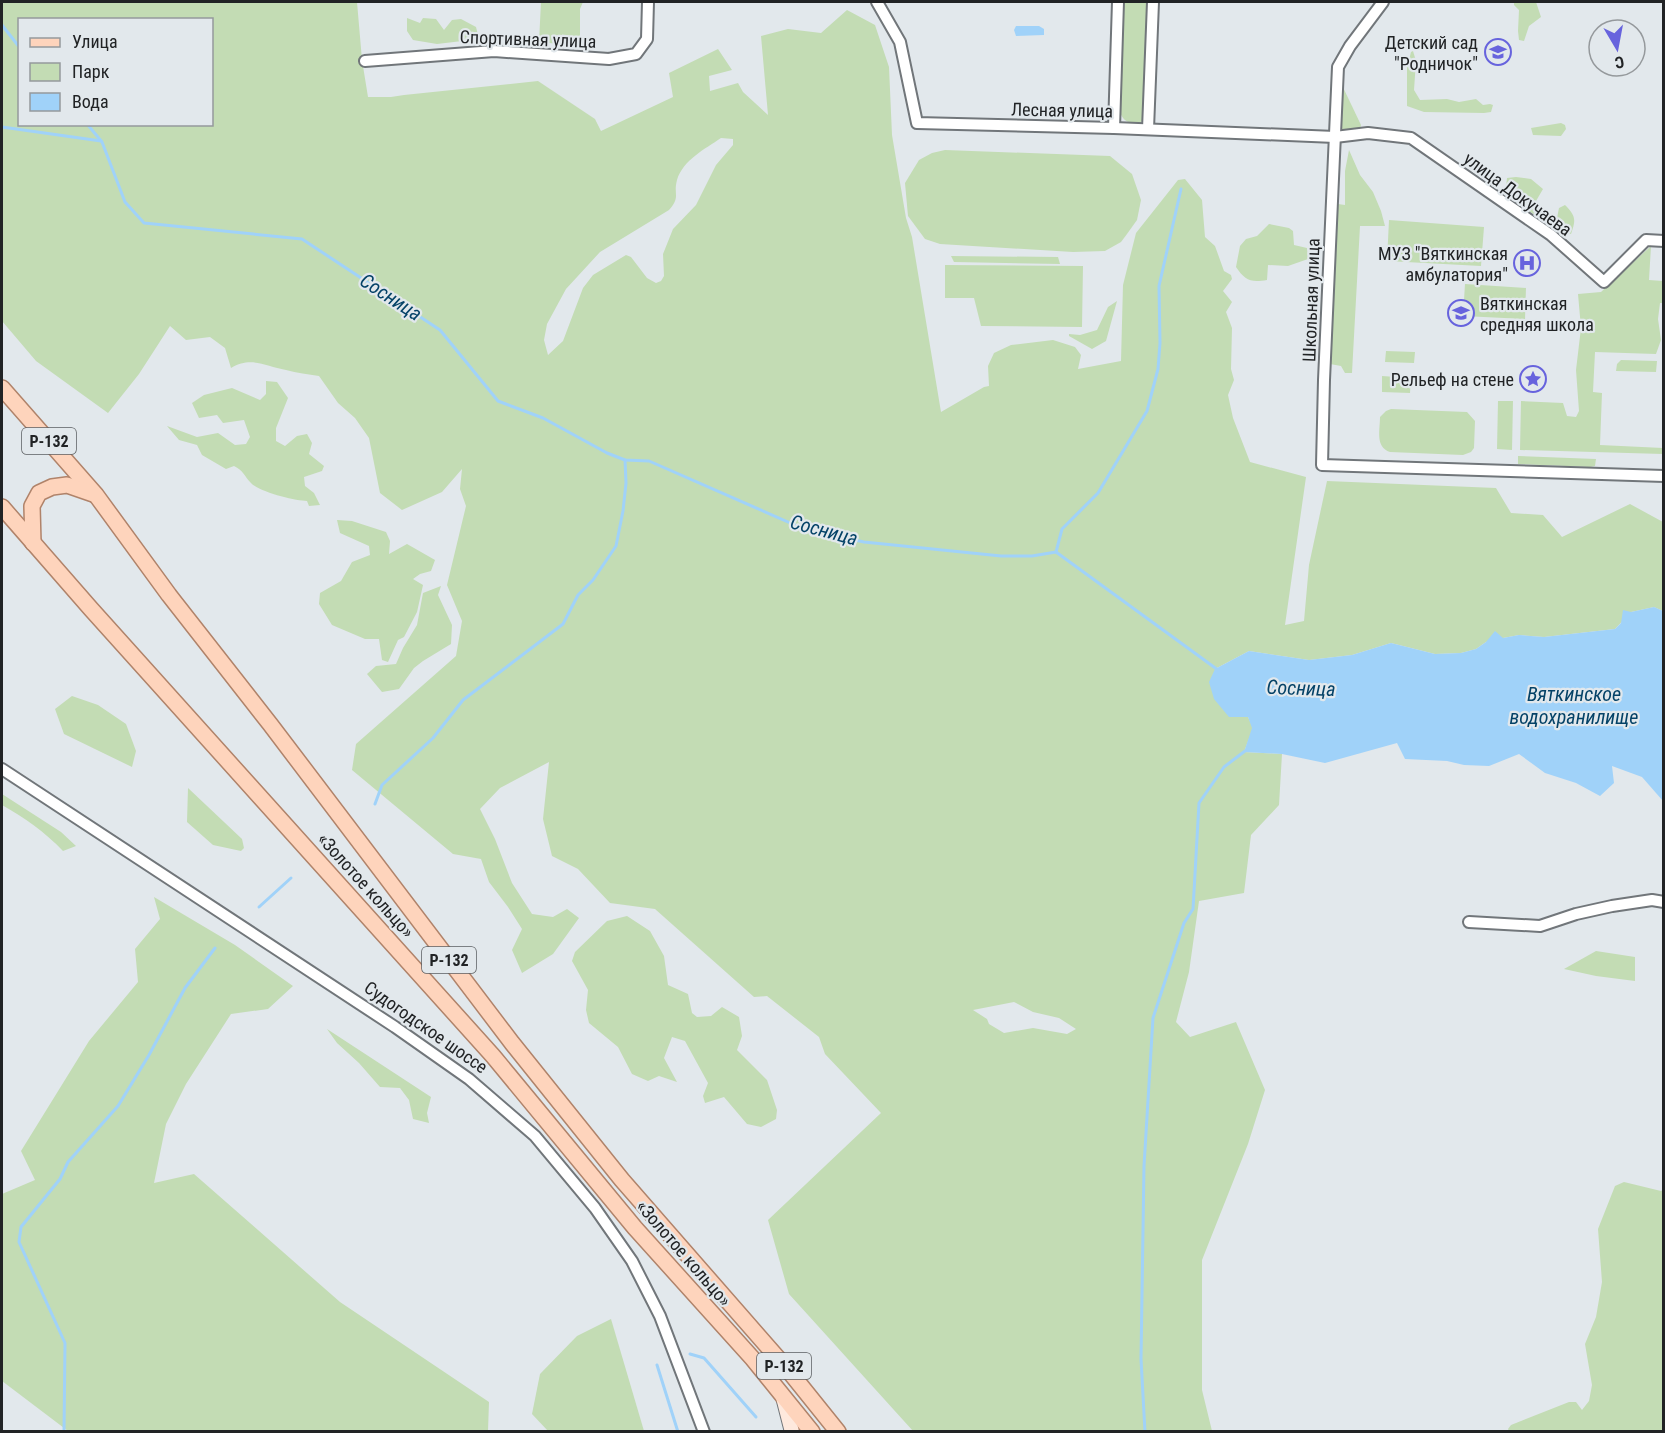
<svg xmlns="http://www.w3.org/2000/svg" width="1665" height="1433" font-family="'Roboto Condensed',sans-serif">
	<rect width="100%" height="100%" fill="#e2e8ec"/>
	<g fill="#c3dcb4" fill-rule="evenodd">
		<path d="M2,2H357L362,60L368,97H391L404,95L538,81L595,119L601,131L673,97L669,73L718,49L732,70L709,76L710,91L738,83L743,92L768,115L761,36L788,29L821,33L847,10L875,25L889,67L892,135L906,218L912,237L941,412L984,387L989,386L988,366L994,353L1011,345L1053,340L1075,347L1081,355L1078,369L1121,361L1123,285L1136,233L1178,180L1185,179L1202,200L1205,237L1215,246L1224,271L1231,275L1232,279L1223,291L1232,302L1226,312L1232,328L1231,369L1234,380L1228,395L1233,418L1250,462L1306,477L1285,625L1304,621L1309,565L1327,481L1496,488L1511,513L1543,515L1562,537L1630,504L1663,522V611L1654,607L1631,612L1615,629L1544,637L1519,635L1503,638L1486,642L1476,649L1461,653L1435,654L1391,643L1352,655L1309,660L1249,651L1215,669L1248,717L1253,728L1244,752L1282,754L1279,805L1251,835L1244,893L1199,901L1189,972L1176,1022L1190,1037L1236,1022L1265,1090L1248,1144L1202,1260V1390L1212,1431H913L789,1294L768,1220L881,1113L825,1054L819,1037L767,996L754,997L655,909L610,903L578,869L552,856L543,819L549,762L500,788L480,809L495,839L512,883L532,914L553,917L567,909L579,918L553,954L522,973L512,950L522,929L508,907L489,882L481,859L453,854L352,770L356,744L456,656L462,621L447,585L466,506L460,489L462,469L442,492L402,510L380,493L369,438L355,418L338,403L319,376C308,374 297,373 286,370C265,366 251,356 231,368L225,348L210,337L186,340L170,326L139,374L108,413L36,361L2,321ZM20,20H212V124H20ZM721,138L733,139V145L716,165L696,205L673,229L663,254L664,276L661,281L656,283L647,278L631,257L626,255L593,275L583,288L563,341L548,355L544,340L547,324L566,289L600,252L669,210C681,196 673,195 677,180C683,160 705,149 721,138ZM1014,1002L1033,1012L1059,1018L1076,1029L1067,1034L1033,1028L1004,1033L989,1024L987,1019L973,1010Z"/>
		<polygon points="541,2 583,2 580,9 580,46 539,42"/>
		<path d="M1121,2H1150L1146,116L1140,123C1124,124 1123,119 1117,106Z"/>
		<polygon points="1514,2 1536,2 1541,17 1529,26 1524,41 1519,40 1518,31 1519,10 1514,5"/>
		<polygon points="407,18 420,23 423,18 436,19 444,30 452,20 461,19 476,27 479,39 437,44 413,40 407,31"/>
		<polygon points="1413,51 1416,61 1414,90 1420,100 1447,99 1459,102 1476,99 1483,105 1490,104 1493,105 1491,112 1484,113 1424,112 1407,106 1407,68 1411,52"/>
		<polygon points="1340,81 1361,125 1360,129 1339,131"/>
		<polygon points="1561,123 1565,125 1566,129 1561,136 1533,135 1531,128"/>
		<polygon points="945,150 1110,156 1132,174 1141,200 1137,220 1127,234 1121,242 1105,251 1073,252 940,244 925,239 908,216 905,183 919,160 932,153"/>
		<polygon points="1349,150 1360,175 1373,192 1381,211 1385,226 1360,226 1352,373 1345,373 1341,366 1330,364 1336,210 1338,204 1345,205 1345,171"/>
		<path d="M1516,177L1531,179L1543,189L1536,201L1547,215L1557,218L1559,208L1565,205C1576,216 1576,220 1571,234L1561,231L1519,205L1506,188L1507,178Z"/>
		<polygon points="1389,220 1484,227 1481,266 1387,261"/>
		<path d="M1269,224L1289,228L1293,231L1294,245L1307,248L1308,259L1288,266L1268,265L1267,280C1250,283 1245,280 1236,267L1240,246L1246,239L1257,236Z"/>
		<polygon points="1651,246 1649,280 1663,281 1663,303 1660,303 1658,319 1661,340 1656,354 1595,352 1593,392 1602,393 1600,445 1663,448 1663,454 1520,450 1521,401 1563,403 1567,416 1576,417 1579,411 1576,370 1581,328 1578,294 1601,292"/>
		<polygon points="951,256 1058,257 1060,264 954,262"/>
		<polygon points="945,265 1083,266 1082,327 981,326 974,298 945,298"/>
		<polygon points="1465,284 1526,288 1525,319 1463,316"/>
		<polygon points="1117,301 1106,341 1092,349 1069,336 1069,334 1080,335 1097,330 1108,307"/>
		<polygon points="1386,351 1415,352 1414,363 1385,362"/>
		<polygon points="1621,360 1657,361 1656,372 1616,371 1617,364"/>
		<polygon points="1382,376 1411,378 1410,393 1382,392"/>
		<path d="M266,381L277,382L288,398L276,428V441L285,446L297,436L307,434L312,443L309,454L324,466L322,471L304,477L305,486L314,493L320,505L309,506L307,501C296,501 259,492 251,483C245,477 243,470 234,466L226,469L202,455L197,445L179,440L167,426L197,437L218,433L235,445L246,444L250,437L244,420L223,423L217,415L199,418L192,403L204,395L232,388L260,400L266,394Z"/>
		<polygon points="1498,401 1513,401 1512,450 1497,449"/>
		<path d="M1391,409L1467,412L1475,421L1474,448L1471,452L1463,455L1390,452C1375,447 1380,430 1380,417L1386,411Z"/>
		<polygon points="1518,456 1596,459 1595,466 1590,467 1518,464"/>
		<polygon points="337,520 352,521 386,532 390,541 389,554 407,544 435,560 431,571 420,574 413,579 423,585 417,612 404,637 398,640 388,662 382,660 379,639 365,639 332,625 319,604 320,593 341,581 352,562 370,555 369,546 340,533"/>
		<polygon points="441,586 438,595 452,625 451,644 423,661 414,668 399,689 382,692 367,674 376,666 396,664 403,648 417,625 423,593"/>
		<polygon points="72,696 98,705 126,724 136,751 132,767 64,734 55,709"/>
		<polygon points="188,788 242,839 244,848 241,851 213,845 187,822"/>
		<path d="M2,794L61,832L76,846L63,851C45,832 25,818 2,805Z"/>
		<polygon points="154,897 235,945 293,986 268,1009 231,1014 186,1084 166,1124 154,1183 194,1174 340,1302 489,1402 488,1431 68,1431 2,1381 2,1194 35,1180 21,1151 89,1041 138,982 135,949 160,919"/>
		<polygon points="627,916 650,931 664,956 668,985 688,994 692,1013 697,1017 711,1016 722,1007 739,1017 742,1036 737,1050 767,1080 777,1110 776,1119 761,1127 747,1124 724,1097 705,1103 703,1096 708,1083 685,1041 672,1037 664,1058 677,1082 659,1076 648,1081 632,1074 618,1047 589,1023 586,1010 588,990 572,961 575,952 607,921"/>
		<polygon points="1596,951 1635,957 1635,981 1596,976 1564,969"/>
		<polygon points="327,1029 431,1097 427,1113 429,1123 413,1119 409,1100 400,1088 380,1087 359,1063 337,1043"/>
		<polygon points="1624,1182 1661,1191 1663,1190 1663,1431 1509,1431 1508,1429 1511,1425 1569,1402 1576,1402 1582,1410 1589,1401 1592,1385 1585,1344 1596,1317 1602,1282 1598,1229 1615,1186"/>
		<polygon points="611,1319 644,1431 548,1431 532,1414 540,1374 577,1336"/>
	</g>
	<g fill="#a0d2f9">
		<polygon points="1016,26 1039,26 1044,29 1044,35 1016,36 1014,30"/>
		<polygon points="1654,607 1663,611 1663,801 1642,777 1612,766 1614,783 1600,796 1576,783 1545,773 1519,754 1489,766 1464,765 1447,761 1405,759 1397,743 1325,763 1282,754 1244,752 1252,728 1248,717 1229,717 1214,699 1209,682 1215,669 1249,651 1309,660 1352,655 1391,643 1435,654 1461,653 1476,649 1486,642 1495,631 1503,638 1519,635 1544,637 1615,629 1621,623 1623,610 1631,612"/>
	</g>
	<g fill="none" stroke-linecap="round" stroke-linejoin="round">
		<g stroke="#a0d2f9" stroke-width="3">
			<polyline points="2,25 20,48"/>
			<polyline points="87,124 102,142 125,202 144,223 302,239 440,330 498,401 543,418 607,453 625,460 649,461 804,529 864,542 1001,556 1032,556 1056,552 1218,670"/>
			<polyline points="2,127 101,141"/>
			<polyline points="1056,552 1062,529 1098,493 1147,411 1158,369 1160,343 1159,286 1181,189"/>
			<polyline points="375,804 382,785 433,738 463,700 563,624 578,595 593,580 616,546 623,511 626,483 625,460"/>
			<polyline points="259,907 291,878"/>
			<polyline points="690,1354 704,1358 756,1417"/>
			<polyline points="657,1365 678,1432"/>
			<polyline points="64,1432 65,1343 19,1242 21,1227 60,1179 68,1162 118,1106 149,1055 185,988 215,948"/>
			<polyline points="1145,1432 1141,1359 1144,1166 1153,1018 1184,923 1193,909 1199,803 1224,767 1245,751"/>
		</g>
		<defs>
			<g id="street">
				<polyline points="877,2 900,42 917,123 1114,128 1335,137 1368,133 1411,138 1551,235 1604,282 1646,240 1664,241"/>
				<polyline points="1383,2 1350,46 1338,67 1324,380 1322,465 1664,476"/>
				<polyline points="365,61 494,51 609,59 636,54 647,39 648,2"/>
				<polyline points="1114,128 1118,2"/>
				<polyline points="1148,129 1153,2"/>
				<polyline points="2,769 395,1027 469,1079 535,1136 595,1208 632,1261 660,1316 704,1432"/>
				<polyline points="1469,922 1540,926 1576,914 1612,906 1652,900 1664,902"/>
			</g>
			<polyline id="secondary" points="783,1397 792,1432"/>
			<g id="primary">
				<polyline points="2,388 96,495 169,595 270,724 512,1043 622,1180 789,1371 838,1432"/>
				<polyline points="2,507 91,609 493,1056 635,1228 753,1359 812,1432"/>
				<polyline points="33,543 32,506 39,493 52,487 67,485 93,494"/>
			</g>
		</defs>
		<use href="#street" stroke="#71767a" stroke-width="14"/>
		<use href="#secondary" stroke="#71767a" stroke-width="16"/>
		<use href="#primary" stroke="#b0836a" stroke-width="18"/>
		<use href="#street" stroke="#fff" stroke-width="10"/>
		<use href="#secondary" stroke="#fee9dd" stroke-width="14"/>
		<use href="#primary" stroke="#fed4bc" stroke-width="15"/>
	</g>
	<defs>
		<symbol id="school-ring" viewBox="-11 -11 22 22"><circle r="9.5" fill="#e2e8ec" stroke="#6763dd" stroke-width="1.5"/><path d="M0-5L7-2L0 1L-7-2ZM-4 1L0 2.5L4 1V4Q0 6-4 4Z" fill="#6763dd"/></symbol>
		<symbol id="hospital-ring" viewBox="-11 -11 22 22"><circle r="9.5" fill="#e2e8ec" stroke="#6763dd" stroke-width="1.5"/><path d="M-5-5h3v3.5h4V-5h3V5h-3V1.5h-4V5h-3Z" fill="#6763dd"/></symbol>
		<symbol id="sight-ring" viewBox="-11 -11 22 22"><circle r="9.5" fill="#e2e8ec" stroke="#6763dd" stroke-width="1.5"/><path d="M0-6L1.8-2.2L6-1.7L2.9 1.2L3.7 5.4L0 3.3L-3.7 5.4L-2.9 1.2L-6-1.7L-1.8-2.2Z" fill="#6763dd"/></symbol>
	</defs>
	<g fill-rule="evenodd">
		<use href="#school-ring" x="1483" y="37" width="30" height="30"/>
		<use href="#hospital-ring" x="1512" y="248" width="30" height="30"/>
		<use href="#school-ring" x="1446" y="298" width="30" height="30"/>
		<use href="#sight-ring" x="1518" y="364" width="30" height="30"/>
	</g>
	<g text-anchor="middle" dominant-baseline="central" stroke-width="4.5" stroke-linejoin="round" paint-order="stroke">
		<g fill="#e2e8ec" stroke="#5b5e61" stroke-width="1.5">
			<rect x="22" y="428" width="54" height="26" rx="4.5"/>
			<rect x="422" y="947" width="54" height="26" rx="4.5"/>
			<rect x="757" y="1353" width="54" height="26" rx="4.5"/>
		</g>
		<g font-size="16" font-weight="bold" fill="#212325">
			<text x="49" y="441">Р-132</text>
			<text x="449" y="960">Р-132</text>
			<text x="784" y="1366">Р-132</text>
		</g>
		<g font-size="18" fill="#212325" stroke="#e2e8ec">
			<text transform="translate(528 39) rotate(2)">Спортивная улица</text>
			<text transform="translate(1062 110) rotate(1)">Лесная улица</text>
			<text transform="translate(1518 194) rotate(36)">улица Докучаева</text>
			<text transform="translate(1311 300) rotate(-88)">Школьная улица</text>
			<text transform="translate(366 885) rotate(48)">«Золотое кольцо»</text>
			<text transform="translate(426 1027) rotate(35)">Судогодское шоссе</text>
			<text transform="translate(684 1253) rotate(49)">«Золотое кольцо»</text>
		</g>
		<g font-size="18" fill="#212325" stroke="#e2e8ec" text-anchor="end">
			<text x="1478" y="42">Детский сад<tspan x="1478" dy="21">"Родничок"</tspan></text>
			<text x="1508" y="253">МУЗ "Вяткинская<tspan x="1508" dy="21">амбулатория"</tspan></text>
			<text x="1480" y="303" text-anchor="start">Вяткинская<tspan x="1480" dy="21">средняя школа</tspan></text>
			<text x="1514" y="379">Рельеф на стене</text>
		</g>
		<g font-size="20" font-style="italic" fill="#044267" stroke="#e2e8ec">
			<text transform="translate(391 297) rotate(33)">Сосница</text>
			<text transform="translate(824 530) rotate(15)">Сосница</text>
			<text transform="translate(1301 688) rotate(2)">Сосница</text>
			<text x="1574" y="694">Вяткинское<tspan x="1574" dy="23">водохранилище</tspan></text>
		</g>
	</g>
	<rect width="1665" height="1433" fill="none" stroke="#212325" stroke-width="6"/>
	<rect x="18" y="18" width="195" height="108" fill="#e2e8ec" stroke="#95999c" stroke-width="1.5"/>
	<rect x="30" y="38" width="30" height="9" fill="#fed4bc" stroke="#95999c" stroke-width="1.5"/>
	<text x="72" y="48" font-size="18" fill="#212325">Улица</text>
	<rect x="30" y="63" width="30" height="18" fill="#c3dcb4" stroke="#95999c" stroke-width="1.5"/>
	<text x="72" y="78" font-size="18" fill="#212325">Парк</text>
	<rect x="30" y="93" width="30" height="18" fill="#a0d2f9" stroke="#95999c" stroke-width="1.5"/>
	<text x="72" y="108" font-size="18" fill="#212325">Вода</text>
	<g transform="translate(1617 48) rotate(170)"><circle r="28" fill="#e2e8ec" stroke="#95999c" stroke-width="1.5"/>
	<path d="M0-4.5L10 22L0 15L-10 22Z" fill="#6763dd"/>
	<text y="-9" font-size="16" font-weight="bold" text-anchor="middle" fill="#212325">С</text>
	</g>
</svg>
